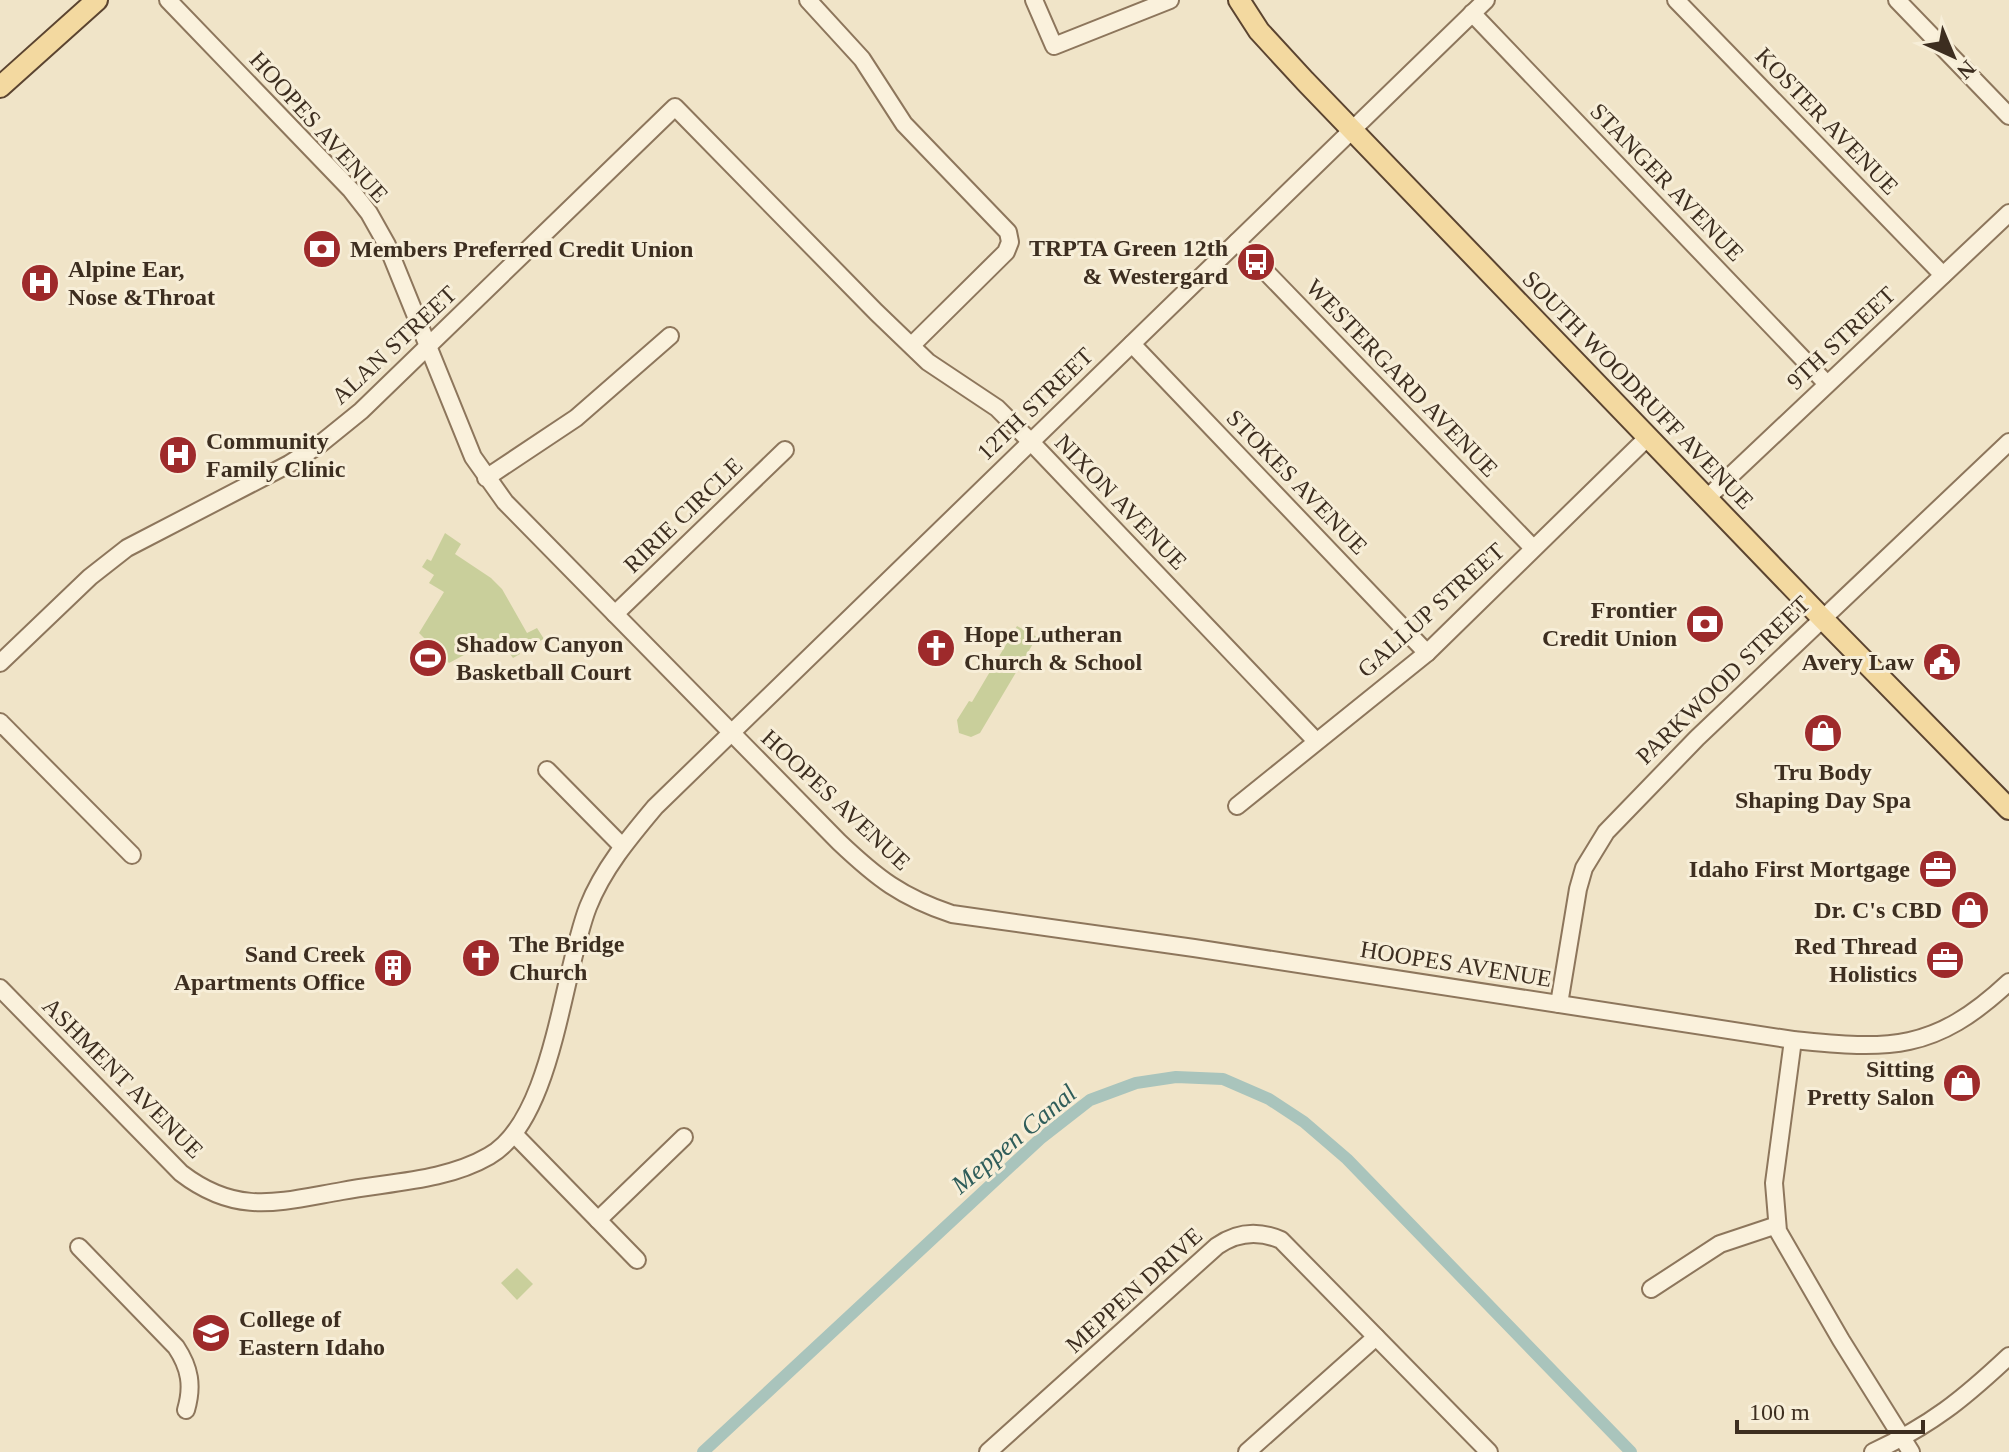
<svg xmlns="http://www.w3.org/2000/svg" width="2009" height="1452" font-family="'Times New Roman',serif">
	<rect width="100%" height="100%" fill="#f0e4c8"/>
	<g fill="#c9cf9b">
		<polygon points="445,533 461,544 455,554 491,578 502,589 527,633 537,628 544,639 519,651 520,654 513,658 507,650 497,655 490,641 449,663 419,633 444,592 429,583 434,575 422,567 427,559 431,561"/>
		<polygon points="1017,626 1037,637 980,733 971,737 959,733 957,720 969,701 972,702"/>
		<polygon points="423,639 446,662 432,676 409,653"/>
		<polygon points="517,1268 533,1284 517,1300 501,1283"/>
	</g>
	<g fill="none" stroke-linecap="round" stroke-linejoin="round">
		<polyline stroke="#a9c4bc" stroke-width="12" points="703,1452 1040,1139 1090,1100 1136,1083 1176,1077 1223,1079 1269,1099 1304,1122 1347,1159 1631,1452"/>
		<defs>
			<g id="minor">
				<path d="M168,0L351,190L369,213L387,245L473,457L505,502L839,842C877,878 901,897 952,914L1194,948L1793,1040C1890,1050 1934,1052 2009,982"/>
				<polyline points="808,0 862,59 904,124 1008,232 1010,242 1006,252 912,345"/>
				<polyline points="1034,0 1054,46 1170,0"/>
				<polyline points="1676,0 1943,275"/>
				<polyline points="1897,0 2009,116"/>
				<polyline points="1472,13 1827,384"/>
				<polyline points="1237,242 1533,548"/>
				<polyline points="1132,344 1427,653"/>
				<polyline points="486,478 576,418 670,336"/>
				<polyline points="1707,498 2009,213"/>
				<polyline points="615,614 785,450"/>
				<polyline points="0,663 90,577 127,548 289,464 319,445 361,411 675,107 876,312 928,362 997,408 1031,442 1316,741"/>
				<polyline points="0,722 132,855"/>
				<polyline points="547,770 622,846"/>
				<polyline points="1237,806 1427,653 1647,438"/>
				<path d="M0,988L181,1173C237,1216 278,1202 342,1191C390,1182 446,1181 489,1156C553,1120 562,974 588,907C603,869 629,838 655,807L1486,0"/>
				<polyline points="1559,1004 1578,889 1584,868 1606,832 1697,738 2009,442"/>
				<polyline points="1793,1040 1774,1183 1778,1231 1841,1340 1911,1452"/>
				<polyline points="515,1135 637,1260"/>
				<polyline points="598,1220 684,1137"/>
				<path d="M79,1247L176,1347C190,1368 193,1386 186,1410"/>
				<polyline points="1651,1289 1720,1244 1777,1225"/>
				<path d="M988,1452L1217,1246C1237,1232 1258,1230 1281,1240L1489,1452"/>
				<polyline points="1247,1452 1376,1337"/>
				<path d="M1873,1452C1931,1425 1962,1400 2009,1356"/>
			</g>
			<g id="major">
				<polyline points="1239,0 1259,31 1305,81 1822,618 2009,809"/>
				<polyline points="0,87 97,0"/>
			</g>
		</defs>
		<use href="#minor" stroke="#8d765c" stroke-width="20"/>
		<use href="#major" stroke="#5b4430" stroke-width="24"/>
		<use href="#minor" stroke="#faf1dc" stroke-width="16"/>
		<use href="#major" stroke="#f3d9a0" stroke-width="20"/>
	</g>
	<defs>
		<symbol id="bank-disc" viewBox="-11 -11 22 22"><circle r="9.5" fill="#9e2a2b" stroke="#f7eed8"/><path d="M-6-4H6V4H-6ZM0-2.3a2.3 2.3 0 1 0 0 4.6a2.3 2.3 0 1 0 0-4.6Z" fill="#fff"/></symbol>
		<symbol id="bus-disc" viewBox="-11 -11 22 22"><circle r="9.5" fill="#9e2a2b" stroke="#f7eed8"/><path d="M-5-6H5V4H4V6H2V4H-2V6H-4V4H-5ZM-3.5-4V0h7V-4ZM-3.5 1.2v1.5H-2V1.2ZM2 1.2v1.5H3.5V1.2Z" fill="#fff"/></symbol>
		<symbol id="hospital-disc" viewBox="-11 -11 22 22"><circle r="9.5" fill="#9e2a2b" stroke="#f7eed8"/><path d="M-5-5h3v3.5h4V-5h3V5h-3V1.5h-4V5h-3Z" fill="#fff"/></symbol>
		<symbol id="church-disc" viewBox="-11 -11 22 22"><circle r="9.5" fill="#9e2a2b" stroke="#f7eed8"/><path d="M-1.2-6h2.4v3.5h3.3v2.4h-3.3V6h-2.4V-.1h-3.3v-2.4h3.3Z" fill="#fff"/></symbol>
		<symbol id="stadium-disc" viewBox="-11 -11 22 22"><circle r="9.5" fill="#9e2a2b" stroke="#f7eed8"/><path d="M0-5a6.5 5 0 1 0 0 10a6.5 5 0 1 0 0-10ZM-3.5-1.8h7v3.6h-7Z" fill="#fff"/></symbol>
		<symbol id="civic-disc" viewBox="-11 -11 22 22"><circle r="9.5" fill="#9e2a2b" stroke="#f7eed8"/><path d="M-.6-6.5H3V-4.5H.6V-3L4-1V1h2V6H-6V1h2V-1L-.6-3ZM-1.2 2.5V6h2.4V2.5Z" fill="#fff"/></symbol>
		<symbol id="shop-disc" viewBox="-11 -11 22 22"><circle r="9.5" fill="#9e2a2b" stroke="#f7eed8"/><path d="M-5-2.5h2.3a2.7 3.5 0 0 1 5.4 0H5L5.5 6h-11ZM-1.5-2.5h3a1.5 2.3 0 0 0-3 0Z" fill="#fff"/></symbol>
		<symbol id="office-disc" viewBox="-11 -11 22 22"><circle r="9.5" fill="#9e2a2b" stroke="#f7eed8"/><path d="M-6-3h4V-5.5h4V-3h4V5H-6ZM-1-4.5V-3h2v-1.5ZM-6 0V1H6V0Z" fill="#fff"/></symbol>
		<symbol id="building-disc" viewBox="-11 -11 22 22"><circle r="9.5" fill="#9e2a2b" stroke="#f7eed8"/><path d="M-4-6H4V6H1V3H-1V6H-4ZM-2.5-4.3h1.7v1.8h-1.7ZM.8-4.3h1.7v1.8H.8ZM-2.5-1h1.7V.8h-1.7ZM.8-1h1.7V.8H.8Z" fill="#fff"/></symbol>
		<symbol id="university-disc" viewBox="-11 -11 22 22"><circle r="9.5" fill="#9e2a2b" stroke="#f7eed8"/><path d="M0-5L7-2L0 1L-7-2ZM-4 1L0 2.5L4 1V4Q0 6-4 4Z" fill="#fff"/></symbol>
	</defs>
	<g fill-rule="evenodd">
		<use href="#bank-disc" x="300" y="227" width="44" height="44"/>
		<use href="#bus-disc" x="1234" y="240" width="44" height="44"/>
		<use href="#hospital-disc" x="18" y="261" width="44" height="44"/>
		<use href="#hospital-disc" x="156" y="433" width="44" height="44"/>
		<use href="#bank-disc" x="1683" y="602" width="44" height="44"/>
		<use href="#church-disc" x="914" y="626" width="44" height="44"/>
		<use href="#stadium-disc" x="406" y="636" width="44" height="44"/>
		<use href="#civic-disc" x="1920" y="640" width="44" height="44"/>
		<use href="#shop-disc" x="1801" y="711" width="44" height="44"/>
		<use href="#office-disc" x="1916" y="847" width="44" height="44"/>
		<use href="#shop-disc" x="1948" y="888" width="44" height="44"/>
		<use href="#church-disc" x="459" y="936" width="44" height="44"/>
		<use href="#office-disc" x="1923" y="938" width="44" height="44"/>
		<use href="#building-disc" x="371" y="946" width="44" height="44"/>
		<use href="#shop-disc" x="1940" y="1061" width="44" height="44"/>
		<use href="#university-disc" x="189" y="1311" width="44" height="44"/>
	</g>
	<g text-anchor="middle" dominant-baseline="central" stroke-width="6" stroke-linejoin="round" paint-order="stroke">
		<g font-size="24" fill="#3d2e20" stroke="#f7eed8">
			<text transform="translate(1827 121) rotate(46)">KOSTER AVENUE</text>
			<text transform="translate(319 127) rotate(48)">HOOPES AVENUE</text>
			<text transform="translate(1667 182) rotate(46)">STANGER AVENUE</text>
			<text transform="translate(1841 338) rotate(-43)">9TH STREET</text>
			<text transform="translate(394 345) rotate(-43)">ALAN STREET</text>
			<text transform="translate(1402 378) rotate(46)">WESTERGARD AVENUE</text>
			<text transform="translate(1638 390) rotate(46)">SOUTH WOODRUFF AVENUE</text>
			<text transform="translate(1035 404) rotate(-44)">12TH STREET</text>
			<text transform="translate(1297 482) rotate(46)">STOKES AVENUE</text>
			<text transform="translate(1121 502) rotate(46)">NIXON AVENUE</text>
			<text transform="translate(683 515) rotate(-44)">RIRIE CIRCLE</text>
			<text transform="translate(1431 610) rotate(-42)">GALLUP STREET</text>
			<text transform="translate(1723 680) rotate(-44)">PARKWOOD STREET</text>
			<text transform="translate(836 800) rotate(43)">HOOPES AVENUE</text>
			<text transform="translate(1456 964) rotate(9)">HOOPES AVENUE</text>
			<text transform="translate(123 1078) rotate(45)">ASHMENT AVENUE</text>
			<text transform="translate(1134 1290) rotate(-42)">MEPPEN DRIVE</text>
		</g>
		<g font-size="24" font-weight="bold" fill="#3d2e20" stroke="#f7eed8" text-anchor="end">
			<text x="1228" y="248">TRPTA Green 12th<tspan x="1228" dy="28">&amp; Westergard</tspan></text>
			<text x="350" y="249" text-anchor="start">Members Preferred Credit Union</text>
			<text x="68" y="269" text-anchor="start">Alpine Ear,<tspan x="68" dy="28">Nose &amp;Throat</tspan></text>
			<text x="206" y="441" text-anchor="start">Community<tspan x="206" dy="28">Family Clinic</tspan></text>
			<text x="1677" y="610">Frontier<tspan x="1677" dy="28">Credit Union</tspan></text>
			<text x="964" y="634" text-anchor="start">Hope Lutheran<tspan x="964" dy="28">Church &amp; School</tspan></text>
			<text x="456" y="644" text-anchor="start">Shadow Canyon<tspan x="456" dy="28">Basketball Court</tspan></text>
			<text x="1914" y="662">Avery Law</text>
			<text x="1823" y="772" text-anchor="middle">Tru Body<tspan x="1823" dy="28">Shaping Day Spa</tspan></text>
			<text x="1910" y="869">Idaho First Mortgage</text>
			<text x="1942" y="910">Dr. C's CBD</text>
			<text x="509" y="944" text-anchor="start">The Bridge<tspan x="509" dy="28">Church</tspan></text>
			<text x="1917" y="946">Red Thread<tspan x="1917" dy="28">Holistics</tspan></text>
			<text x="365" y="954">Sand Creek<tspan x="365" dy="28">Apartments Office</tspan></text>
			<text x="1934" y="1069">Sitting<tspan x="1934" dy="28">Pretty Salon</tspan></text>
			<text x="239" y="1319" text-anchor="start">College of<tspan x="239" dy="28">Eastern Idaho</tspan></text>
		</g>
		<g font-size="26" font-style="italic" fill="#2f5d5a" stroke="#f7eed8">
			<text transform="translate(1014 1139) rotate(-40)">Meppen Canal</text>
		</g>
	</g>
	<g transform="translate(1953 56) rotate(136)" stroke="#f7eed8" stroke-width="6" paint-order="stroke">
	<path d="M0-6L14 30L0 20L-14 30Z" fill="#3d2e20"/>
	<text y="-12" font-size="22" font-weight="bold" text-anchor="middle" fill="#3d2e20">N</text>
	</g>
	<path d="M1737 1420v12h186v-12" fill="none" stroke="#3d2e20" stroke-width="4"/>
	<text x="1749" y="1420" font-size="24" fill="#3d2e20" stroke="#f7eed8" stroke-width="6" paint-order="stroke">100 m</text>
</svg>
